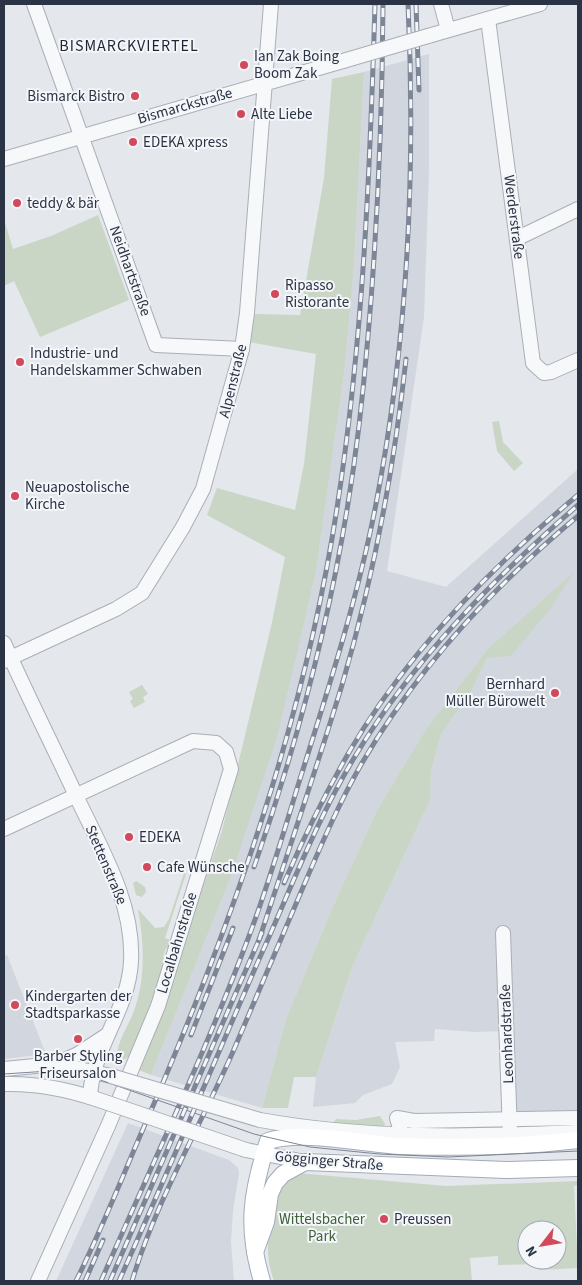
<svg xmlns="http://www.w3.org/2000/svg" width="582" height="1285" font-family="'Source Sans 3',sans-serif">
	<rect width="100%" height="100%" fill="#e4e7ec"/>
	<g fill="#d2d6de">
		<polygon points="429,54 429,171 424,317 387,571 446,587 578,469 578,1114 513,1116 511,1031 475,1032 435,1029 434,1041 395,1042 400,1067 392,1084 363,1095 355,1103 313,1107 316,1077 352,967 430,800 431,772 441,734 471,692 487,658 487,650 426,729 377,810 331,911 286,1019 262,1108 151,1075 230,879 302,630 316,572 345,366 354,266 364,72"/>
		<polygon points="7,955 46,1054 4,1059 4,956"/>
		<polygon points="128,1123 229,1160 238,1168 239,1173 233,1211 231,1242 234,1281 56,1281"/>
	</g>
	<g fill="#c9d6c5" fill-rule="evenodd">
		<polygon points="364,72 354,266 345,366 316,572 277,737 230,879 151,1075 139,1070 222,831 271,627 285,557 207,515 217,488 295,510 304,464 316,354 249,342 252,314 300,315 324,178 332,79"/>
		<polygon points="98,215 129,300 40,337 14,281 4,286 4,219 13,249 51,236"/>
		<polygon points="499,421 503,442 523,463 514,471 497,451 492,422"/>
		<polygon points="575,571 550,609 511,656 487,658 471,692 441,734 431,772 430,800 352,967 316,1077 294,1077 288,1108 262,1108 286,1019 331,911 377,810 426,729 487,650"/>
		<polygon points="142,685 148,694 143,697 145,702 134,708 130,701 133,699 129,692"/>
		<path d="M184,873L186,874L165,938L173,941L169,949L166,948L163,957L166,959L133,1055L119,1062C112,1049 129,1025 134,1011C146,977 144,943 138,909L155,928L164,927L169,919Z"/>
		<polygon points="136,881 145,887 146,892 142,897 136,895 133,883"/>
		<polygon points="380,1116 385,1124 384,1127 333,1123 336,1119 356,1120"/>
		<path d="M297,1173L446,1186L578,1181V1185L574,1186L578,1268L539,1270L538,1264L498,1265V1256L470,1258L472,1281H274C262,1249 270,1218 278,1185ZM527,1230H557V1260H527Z"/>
	</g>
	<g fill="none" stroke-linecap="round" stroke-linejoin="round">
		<defs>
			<g id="minor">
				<polyline points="34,4 156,345 242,349"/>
				<polyline points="441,4 448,30"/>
				<polyline points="488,19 533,363 544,373 551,372 578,360"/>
				<polyline points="428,36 540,4"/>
				<polyline points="4,159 343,61"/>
				<polyline points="518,238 578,209"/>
				<path d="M4,643C28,697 55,750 80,804C103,852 134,905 131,961C129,1010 92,1048 90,1097"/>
				<polyline points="4,661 116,609 142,593 183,527 203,489 242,349 247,313 271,4"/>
				<polyline points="4,829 193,741 216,743 226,752 231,769 158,1006 108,1126 38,1281"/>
				<polyline points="503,933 510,1134"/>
				<polyline points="56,1064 78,1054 107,1035"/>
				<polyline points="4,1069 56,1064 111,1076"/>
				<path d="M4,1084C35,1083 66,1089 96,1099"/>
				<path d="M260,1120C365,1139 472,1137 578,1132"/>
				<polyline points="402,1135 397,1118 414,1121 578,1118"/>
				<polyline points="246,1150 305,1162"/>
			</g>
			<g id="major">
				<polyline points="255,1252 266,1222 270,1194 275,1183 283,1174 305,1162 506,1170 578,1168"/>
				<path d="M262,1281C246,1228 251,1193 268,1141C304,1130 361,1144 400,1146C460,1148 519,1147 578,1140"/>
			</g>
		</defs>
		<use href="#minor" stroke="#a9aeb7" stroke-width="16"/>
		<use href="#major" stroke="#a3abb8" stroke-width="18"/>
		<use href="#minor" stroke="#f7f8fa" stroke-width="14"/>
		<use href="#major" stroke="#fff" stroke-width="16"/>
		<polyline stroke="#7d8696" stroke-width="1" points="4,1074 49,1071 92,1077 254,1134 310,1147 379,1154 448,1157 578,1151"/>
		<defs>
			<g id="rail">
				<polyline points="416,4 419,90"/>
				<path d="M254,867C304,725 341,576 359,426C375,286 382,144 383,4"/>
				<path d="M284,883C303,839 324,796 348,754C406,654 490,568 578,495"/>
				<path d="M259,940C287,855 316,770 342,685C373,579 394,469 406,359"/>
				<polyline points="191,1035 233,928"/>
				<path d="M76,1281C101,1231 121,1180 143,1129C230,930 304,723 337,508C363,341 370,172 375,4"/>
				<polyline points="85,1281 103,1240"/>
				<path d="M101,1281C150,1169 203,1058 246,944C267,890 283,834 300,779C328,690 357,600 375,509C408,341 416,174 408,4"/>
				<polyline points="110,1281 262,933"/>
				<path d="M119,1281C167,1174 213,1065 260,957C290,891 316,821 354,758C413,660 492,580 578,505"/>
				<path d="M132,1281C156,1202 198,1130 232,1054C256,998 280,941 304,885C322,843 340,801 362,763C417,669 495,585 578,516"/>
			</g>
		</defs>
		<use href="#rail" stroke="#7d8696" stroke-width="5"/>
		<use href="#rail" stroke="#f4f6f9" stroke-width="3" stroke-dasharray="9" stroke-linecap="butt"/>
		<defs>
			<g id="minor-bridge">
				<polyline points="343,61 428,36"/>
				<polyline points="111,1076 260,1120"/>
				<polyline points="96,1099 246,1150"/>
			</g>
		</defs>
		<use href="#minor-bridge" stroke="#a9aeb7" stroke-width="16" stroke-linecap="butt"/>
		<use href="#minor-bridge" stroke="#f7f8fa" stroke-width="14"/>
	</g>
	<g fill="#d1495b" stroke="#f4f6f9" stroke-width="2">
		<circle cx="244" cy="65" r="5"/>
		<circle cx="135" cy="96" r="5"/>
		<circle cx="241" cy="114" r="5"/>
		<circle cx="133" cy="142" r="5"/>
		<circle cx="17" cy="203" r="5"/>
		<circle cx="275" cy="294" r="5"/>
		<circle cx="20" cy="362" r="5"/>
		<circle cx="15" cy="496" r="5"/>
		<circle cx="555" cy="693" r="5"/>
		<circle cx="129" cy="837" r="5"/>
		<circle cx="147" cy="867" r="5"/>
		<circle cx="15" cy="1005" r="5"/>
		<circle cx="78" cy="1039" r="5"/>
		<circle cx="384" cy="1219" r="5"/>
	</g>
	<g text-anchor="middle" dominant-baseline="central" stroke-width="4" stroke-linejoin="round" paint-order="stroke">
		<g font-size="15" fill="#2b3445" stroke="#f4f6f9" text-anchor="start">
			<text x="254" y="56">Ian Zak Boing<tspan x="254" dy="17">Boom Zak</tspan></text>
			<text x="125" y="96" text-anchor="end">Bismarck Bistro</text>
			<text x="251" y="114">Alte Liebe</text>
			<text x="143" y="142">EDEKA xpress</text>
			<text x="27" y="203">teddy &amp; bär</text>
			<text x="285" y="285">Ripasso<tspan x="285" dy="17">Ristorante</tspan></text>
			<text x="30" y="353">Industrie- und<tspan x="30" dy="17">Handelskammer Schwaben</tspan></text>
			<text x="25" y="487">Neuapostolische<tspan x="25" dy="17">Kirche</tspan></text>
			<text x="545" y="684" text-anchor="end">Bernhard<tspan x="545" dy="17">Müller Bürowelt</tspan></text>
			<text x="139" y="837">EDEKA</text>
			<text x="157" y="867">Cafe Wünsche</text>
			<text x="25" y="996">Kindergarten der<tspan x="25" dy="17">Stadtsparkasse</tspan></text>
			<text x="78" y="1056" text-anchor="middle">Barber Styling<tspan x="78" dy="17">Friseursalon</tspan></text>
			<text x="394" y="1219">Preussen</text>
		</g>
		<g font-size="15" fill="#2b3445" stroke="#f4f6f9">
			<text transform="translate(185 106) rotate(-16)">Bismarckstraße</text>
			<text transform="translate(514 217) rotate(83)">Werderstraße</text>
			<text transform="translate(130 271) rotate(70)">Neidhartstraße</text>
			<text transform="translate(233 381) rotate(-76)">Alpenstraße</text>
			<text transform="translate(106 865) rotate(67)">Stettenstraße</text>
			<text transform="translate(177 943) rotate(-73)">Localbahnstraße</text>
			<text transform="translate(507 1034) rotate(-92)">Leonhardstraße</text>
			<text transform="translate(329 1161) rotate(5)">Gögginger Straße</text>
		</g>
		<g font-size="15" fill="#3f6138" stroke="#f4f6f9">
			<text x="322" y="1219">Wittelsbacher<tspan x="322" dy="17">Park</tspan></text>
		</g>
		<g font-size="16" letter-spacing="1" fill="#1d2536" stroke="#f4f6f9">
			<text x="129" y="46">BISMARCKVIERTEL</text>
		</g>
	</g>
	<rect width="582" height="1285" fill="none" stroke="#2b3445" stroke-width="10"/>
	<g transform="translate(542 1245) rotate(239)"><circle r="24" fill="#f4f6f9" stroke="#a4a8b1"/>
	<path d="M0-4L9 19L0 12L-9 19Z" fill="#d1495b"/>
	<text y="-8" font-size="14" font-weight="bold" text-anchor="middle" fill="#2b3445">N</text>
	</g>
</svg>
